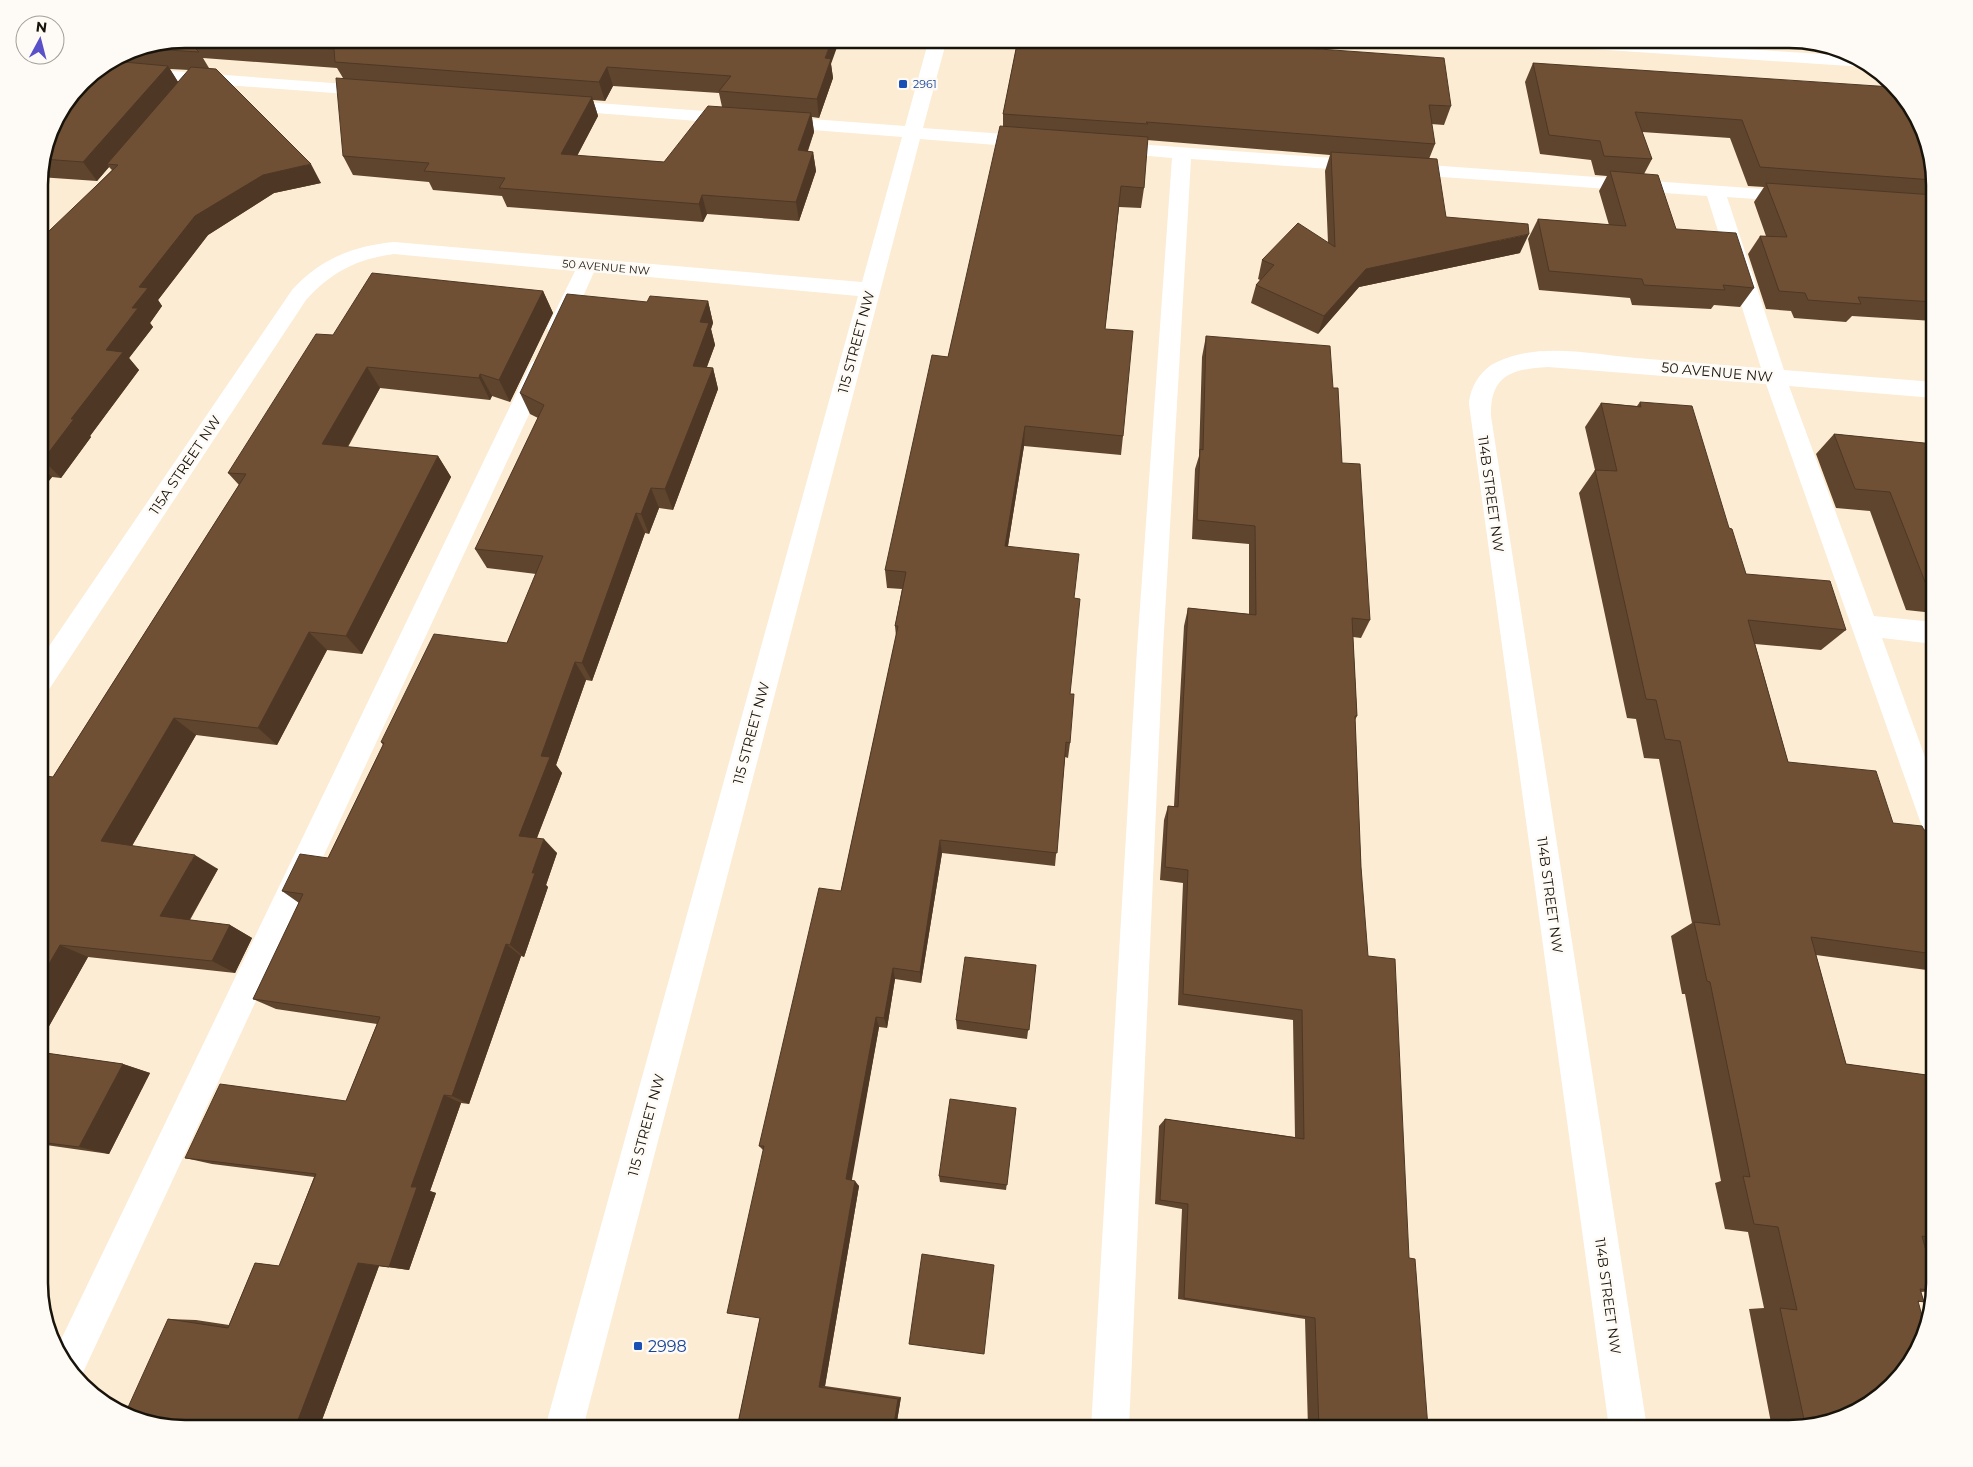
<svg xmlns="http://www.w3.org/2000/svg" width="1973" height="1467" font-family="Montserrat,sans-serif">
	<rect width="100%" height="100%" fill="#fcecd3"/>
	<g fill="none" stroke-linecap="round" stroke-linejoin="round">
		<g fill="#fff" fill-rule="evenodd">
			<path d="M929,39H947L923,128L1033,136L1040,138L1042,142L1040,146L1033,148L920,139L583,1428H545L858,296L594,272L569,328L566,333L558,335L550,333L547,328L575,271L394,254C357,259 331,272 306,300L48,691L39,694V661L292,290C320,259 353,246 394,242L862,282L902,137L558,110L552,109L549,105L552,101L558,100L905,126Z"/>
			<polygon points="104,66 373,86 379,87 382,91 379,95 373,96 92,75"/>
			<path d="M1109,142L1804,192L1807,196L1804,200L1797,202L1727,197L1784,370L1934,382V398L1789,386L1874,616L1934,622V644L1882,638L1934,782V834L1924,830L1920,821L1766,384L1548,367C1512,369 1490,375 1491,416L1647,1428H1609L1469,404C1470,387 1481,369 1497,362C1538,342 1592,354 1636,358C1678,361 1719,365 1761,368L1707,196L1191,159L1163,649L1129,1428H1091L1137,649L1172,158L1102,152L1100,148L1102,144Z"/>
			<polygon points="540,359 548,362 551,367 80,1379 56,1350 529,367 532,362"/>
		</g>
		<polygon fill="#fff" fill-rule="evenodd" points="1506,39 1590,39 1853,56 1870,65 1864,67 1515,44 1509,43"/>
	</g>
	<g fill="#5f452e" fill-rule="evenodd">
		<path d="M185,39L831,64L833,78L819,118L812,117L814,132L808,151L813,152L816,171L799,221L707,214L703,222L507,207L502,196L433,190L429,182L353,175L343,156V78L337,68L203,58L209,68L321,183L274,193L208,235L158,300L162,306L150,323L153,327L129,358L139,370L90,436L91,437L61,478L52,477L39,493V243L112,170L109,167L97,181L39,177L54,120L82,81L129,50ZM170,69L189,70L178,82ZM613,86L719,93L722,107L664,162L577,156L598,116L593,100L605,101Z"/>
		<polygon points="1018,39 1451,106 1444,125 1431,124 1435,144 1429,159 1446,217 1520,253 1359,287 1318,334 1251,303 1256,285 1260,280 1258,279 1262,260 1328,243 1325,171 1330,155 1147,140 1144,188 1141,208 1119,207 1105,329 1123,436 1121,455 1024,446 1008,546 1074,598 1070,694 1070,743 1068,758 1065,757 1055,866 942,853 921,983 895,979 887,1028 879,1027 851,1180 859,1186 825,1386 901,1397 897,1421 952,1428 737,1428 760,1318 763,1150 759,1146 841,891 896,636 895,626 902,589 887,588 885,570 948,357 1003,127 1003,114"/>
		<polygon points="1533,63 1919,120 1934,184 1934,321 1852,316 1846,322 1794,318 1791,311 1766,309 1748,254 1760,236 1766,236 1754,202 1764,187 1748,186 1730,138 1642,132 1652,159 1644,174 1676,229 1754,288 1740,307 1714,305 1711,309 1632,305 1630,298 1539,290 1528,239 1538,219 1609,225 1599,191 1607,176 1595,175 1591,160 1540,154 1525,82"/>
		<polygon points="543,291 553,313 510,402 492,396 490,400 380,388 348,447 438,456 451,477 362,654 327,650 277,745 196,735 132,846 218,869 190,920 230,925 252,938 235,973 88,957 39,1044 53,777 239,485 228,473 333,335"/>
		<polygon points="708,301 713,323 711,329 715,345 707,367 713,368 718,389 673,510 659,508 649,534 645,533 592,681 586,680 556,765 562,773 537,838 557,853 546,885 548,887 524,957 521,956 469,1104 461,1103 430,1191 436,1193 409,1270 379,1266 319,1428 184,1428 168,1319 196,1320 229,1325 255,1263 280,1266 314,1177 212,1164 185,1158 346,1101 377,1024 276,1009 253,999 299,903 282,891 328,858 383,745 381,742 507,643 536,574 487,568 475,549 538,418 530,414 520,393 647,302"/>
		<polygon points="1206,336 1333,388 1342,463 1370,620 1361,638 1353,637 1357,716 1355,720 1361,867 1393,1428 1308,1428 1305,1319 1178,1299 1182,1209 1155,1204 1159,1126 1165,1119 1295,1137 1293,1020 1178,1005 1183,883 1160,880 1164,820 1168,806 1174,806 1184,626 1188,608 1249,614 1249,544 1192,539 1195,469 1199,456 1202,357"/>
		<polygon points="1640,402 1729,528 1746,574 1846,630 1821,650 1755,644 1788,762 1893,823 1924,830 1934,831 1934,971 1816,955 1846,1064 1934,1076 1934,1247 1924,1245 1934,1283 1933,1291 1921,1292 1924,1302 1918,1302 1853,1413 1788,1428 1772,1428 1749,1309 1764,1308 1748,1232 1725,1229 1715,1183 1721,1181 1685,994 1682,994 1671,936 1692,923 1659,759 1644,758 1636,719 1627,718 1579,493 1595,470 1585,427 1601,403 1637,406"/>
		<polygon points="1834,434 1934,444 1934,613 1906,610 1870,511 1836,508 1816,454"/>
		<polygon points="1036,965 1027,1039 957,1029 956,1020"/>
		<polygon points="39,1052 123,1064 150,1073 109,1154 39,1144"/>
		<polygon points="1016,1108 1006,1190 940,1182 939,1176"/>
	</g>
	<g fill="#4e3825">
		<polygon points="832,39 840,39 831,64 833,78 819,118 817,99 825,58"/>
		<polygon points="168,66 180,85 107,164 109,167 97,181 83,162"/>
		<polygon points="607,67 613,86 605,101 599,82"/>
		<polygon points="592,97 598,116 568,173 561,154"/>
		<polygon points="811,113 814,132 801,169 798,150"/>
		<polygon points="813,152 816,171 799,221 796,202"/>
		<polygon points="311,164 321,183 274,193 208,235 158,300 162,306 150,323 153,327 129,358 139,370 90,436 91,437 61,478 43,460 71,419 106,350 132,308 139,287 195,216 263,175"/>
		<polygon points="702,195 707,214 703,222 699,204"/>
		<polygon points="1529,234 1520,253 1359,287 1318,334 1324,316 1366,269"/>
		<polygon points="543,291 553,313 510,402 499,380"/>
		<polygon points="708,301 713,323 711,329 715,345 699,387 693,366 700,322"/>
		<polygon points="367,367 380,388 337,465 322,444"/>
		<polygon points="713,368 718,389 673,510 665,489"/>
		<polygon points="480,374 492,396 490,400 479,378"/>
		<polygon points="1025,426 1024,446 1005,564 1005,546"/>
		<polygon points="438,456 451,477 362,654 346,636"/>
		<polygon points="39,465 52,477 39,493"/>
		<polygon points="651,488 659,508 649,534 641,514"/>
		<polygon points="636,513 645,533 592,681 582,663"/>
		<polygon points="309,632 327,650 277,745 258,728"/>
		<polygon points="575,662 586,680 556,765 562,773 532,850 519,836 541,756"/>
		<polygon points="174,718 196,735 126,856 101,841"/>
		<polygon points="544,839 557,853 546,885 548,887 524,957 510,945 532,873"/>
		<polygon points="940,840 942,853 921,983 920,972"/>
		<polygon points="195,855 218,869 184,929 160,916"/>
		<polygon points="230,925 252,938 235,973 212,961"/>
		<polygon points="506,944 521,956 469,1104 452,1096"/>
		<polygon points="60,945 88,957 39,1044 39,981"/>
		<polygon points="893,968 895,979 887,1028 884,1018"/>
		<polygon points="876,1017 879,1027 851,1185 846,1179"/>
		<polygon points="123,1064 150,1073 109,1154 79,1147"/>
		<polygon points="444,1095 461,1103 430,1191 436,1193 409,1270 389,1267 411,1187"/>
		<polygon points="855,1181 859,1186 825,1386 819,1387"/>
		<polygon points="358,1263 379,1266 319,1428 295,1428"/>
		<polygon points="901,1397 897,1421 894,1424 898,1399"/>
		<polygon points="224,1426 249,1428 223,1428"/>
	</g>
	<g fill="#6f5035" stroke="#4e3825">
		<polygon points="185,39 832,39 825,58 831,59 817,99 719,91 731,76 607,67 599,82 335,62 334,49 186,39 199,52 136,48"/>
		<polygon points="1018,39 1051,39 1078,40 1078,39 1180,39 1444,58 1451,106 1429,105 1435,144 1146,122 1148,124 1003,114"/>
		<polygon points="113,61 168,66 83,162 43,159 54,120 82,81"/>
		<polygon points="1533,63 1892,87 1919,120 1933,180 1760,167 1742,120 1635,112 1652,159 1604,156 1600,141 1549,135"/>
		<polygon points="191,67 216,69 311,164 263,175 195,216 139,287 148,288 132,308 138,308 106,350 123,352 71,419 74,419 43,460 39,460 39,243 50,230 118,165 107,164"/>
		<polygon points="336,78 592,97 561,154 664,162 708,106 811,113 798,150 813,152 796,202 702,195 699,204 499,188 505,178 424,171 429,163 343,156"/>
		<polygon points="1000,126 1148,137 1144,188 1121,186 1105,329 1133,331 1123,436 1025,426 1005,546 1079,554 1074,598 1080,599 1070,694 1074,694 1070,743 1066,742 1057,853 940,840 920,972 893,968 884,1018 876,1017 846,1179 855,1181 819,1387 898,1399 894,1424 930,1428 737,1428 760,1318 727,1313 764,1146 759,1146 819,888 841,891 898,626 895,626 906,572 885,570 932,355 948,357"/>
		<polygon points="1331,152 1437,159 1446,217 1528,224 1529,234 1366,269 1324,316 1256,285 1274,265 1262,260 1298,223 1335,247"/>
		<polygon points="1610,171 1658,175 1676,229 1736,233 1754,288 1723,285 1725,290 1644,285 1642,279 1549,271 1538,219 1626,226"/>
		<polygon points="1766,183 1934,195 1934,302 1858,297 1861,304 1808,300 1805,293 1779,291 1760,236 1787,237"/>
		<polygon points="372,273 543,291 499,380 480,374 479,378 367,367 322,444 438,456 346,636 309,632 258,728 174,718 101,841 195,855 160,916 230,925 212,961 60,945 39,981 39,775 53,777 246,474 228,473 316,334 333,335"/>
		<polygon points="567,294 647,302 650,296 708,301 700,322 709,323 693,366 713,368 665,489 651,488 641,514 636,513 582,663 575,662 541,756 550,757 519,836 544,839 532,873 535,873 510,945 506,944 452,1096 444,1095 411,1187 417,1187 389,1267 358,1263 295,1428 239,1428 224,1426 223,1428 184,1428 138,1420 125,1414 168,1319 228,1328 255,1263 279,1266 316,1174 185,1158 220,1084 346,1101 380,1017 253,999 303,894 282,891 300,854 328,858 384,743 381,742 434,634 507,643 543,556 475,549 544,405 520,393"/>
		<polygon points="1206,336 1330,346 1333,388 1338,388 1342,463 1360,464 1370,620 1352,618 1357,716 1355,716 1361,867 1368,956 1395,959 1409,1258 1415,1259 1428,1428 1414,1428 1393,1425 1393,1428 1319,1428 1315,1318 1184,1298 1188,1204 1160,1200 1165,1119 1304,1139 1302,1010 1183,994 1188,870 1165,867 1168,806 1178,807 1188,608 1256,615 1255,526 1197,520 1200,449 1203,450"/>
		<polygon points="1640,402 1692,406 1729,528 1732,529 1746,574 1830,581 1846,630 1748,620 1788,762 1876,771 1893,823 1922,826 1924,830 1934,831 1934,954 1811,937 1846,1064 1934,1076 1934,1238 1922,1236 1934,1280 1934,1283 1933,1290 1920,1289 1924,1302 1918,1301 1926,1331 1904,1371 1853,1413 1805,1424 1780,1308 1797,1310 1778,1227 1754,1224 1743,1176 1750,1177 1710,982 1707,981 1694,922 1720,925 1680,741 1665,739 1656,700 1646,699 1595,470 1617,471 1601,403 1641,407"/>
		<polygon points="1834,434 1934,444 1934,593 1929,592 1890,492 1855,489"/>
		<polygon points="965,957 1036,965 1029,1030 956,1020"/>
		<polygon points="39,1052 123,1064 79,1147 39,1142"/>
		<polygon points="950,1099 1016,1108 1007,1185 939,1176"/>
		<polygon points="922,1254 994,1265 984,1354 909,1344"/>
	</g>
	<g fill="#1a4fb4" stroke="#fefbf6" stroke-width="2">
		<rect x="898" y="79" width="10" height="10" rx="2.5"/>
		<rect x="633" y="1341" width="10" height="10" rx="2.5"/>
	</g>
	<g text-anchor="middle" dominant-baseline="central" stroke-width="5" stroke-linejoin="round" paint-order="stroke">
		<g font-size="11" fill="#164399" stroke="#fefbf6" text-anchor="start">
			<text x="913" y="84">2961</text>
		</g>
		<g font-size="11" fill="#19140b" stroke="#fefbf6">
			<text transform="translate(606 267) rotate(5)">50 AVENUE NW</text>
		</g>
		<g font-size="14" fill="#19140b" stroke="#fefbf6">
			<text transform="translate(856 342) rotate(-75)">115 STREET NW</text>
			<text transform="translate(1717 372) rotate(5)">50 AVENUE NW</text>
			<text transform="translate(185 465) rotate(-56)">115A STREET NW</text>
			<text transform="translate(1491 494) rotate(82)">114B STREET NW</text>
			<text transform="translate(751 733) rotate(-75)">115 STREET NW</text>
			<text transform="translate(1550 895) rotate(82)">114B STREET NW</text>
			<text transform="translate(646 1125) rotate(-75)">115 STREET NW</text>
			<text transform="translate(1608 1296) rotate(82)">114B STREET NW</text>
		</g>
		<g font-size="16" fill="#164399" stroke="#fefbf6" text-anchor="start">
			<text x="648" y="1346">2998</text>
		</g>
	</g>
	<path d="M0 0H1973V1467H0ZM185 48H1789A137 137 0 0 1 1926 185V1283A137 137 0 0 1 1789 1420H185A137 137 0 0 1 48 1283V185A137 137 0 0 1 185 48Z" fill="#fefbf6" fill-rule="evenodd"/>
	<path fill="none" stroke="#19140b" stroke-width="2.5" d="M185 48H1789A137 137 0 0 1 1926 185V1283A137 137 0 0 1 1789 1420H185A137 137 0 0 1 48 1283V185A137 137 0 0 1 185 48Z"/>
	<g transform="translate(40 40) rotate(7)"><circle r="24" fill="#fefbf6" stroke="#a29f98"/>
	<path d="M0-4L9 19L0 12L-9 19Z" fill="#5a50c8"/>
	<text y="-8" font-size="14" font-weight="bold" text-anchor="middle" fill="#19140b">N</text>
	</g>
</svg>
